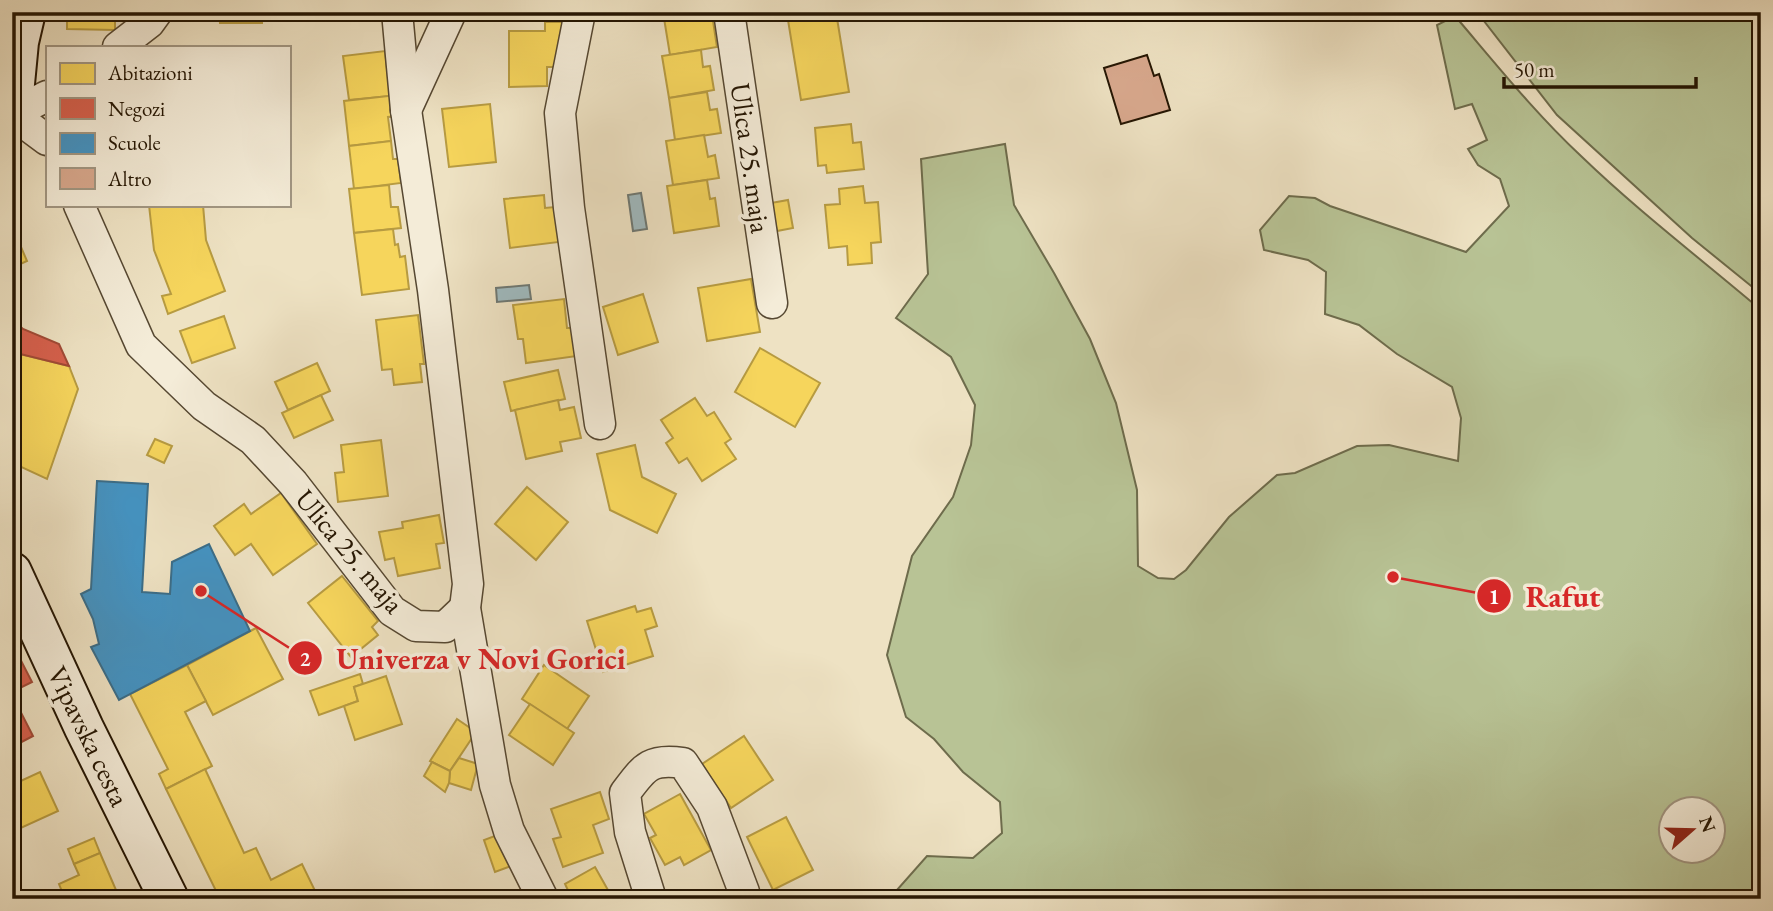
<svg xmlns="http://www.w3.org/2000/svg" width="1773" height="911" font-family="'EB Garamond',serif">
	<rect width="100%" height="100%" fill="#eee2c3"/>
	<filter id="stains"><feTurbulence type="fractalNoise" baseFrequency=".00286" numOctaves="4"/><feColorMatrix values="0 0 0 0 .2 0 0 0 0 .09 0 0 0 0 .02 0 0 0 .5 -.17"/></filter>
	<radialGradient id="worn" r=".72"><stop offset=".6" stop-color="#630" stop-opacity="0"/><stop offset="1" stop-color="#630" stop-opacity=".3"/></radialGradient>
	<g fill="#b8c395" stroke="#6e6c4c" stroke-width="2" fill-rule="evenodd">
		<polygon points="1477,12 1753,12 1761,18 1761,294 1692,238 1557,115"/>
		<path d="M1455,16C1496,64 1535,113 1581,156C1638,211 1701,259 1761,310V899H889L927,856L973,858L1002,833L1000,802L963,772L934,739L906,717L887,655L912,556L953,497L971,445L975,405L951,357L896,318L928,274L921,159L1005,144L1014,205L1054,273L1090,339L1116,403L1137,490L1138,566L1158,578L1174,579L1186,570L1229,517L1277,475L1295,473L1357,446L1389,445L1458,461L1461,418L1452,387L1397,354L1359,325L1325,314L1326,272L1308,260L1264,250L1260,230L1289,196L1315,198L1330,206L1466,252L1509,206L1500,179L1478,165L1468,149L1487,140L1472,104L1455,109L1437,25ZM1672,810H1714V852H1672Z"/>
	</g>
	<g fill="#9fbabf" stroke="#6e7873" stroke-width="2">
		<polygon points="641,193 647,229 633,231 628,195"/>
		<polygon points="529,285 531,299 497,302 496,288"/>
	</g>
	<g fill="#f6d55c" stroke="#b79b41" stroke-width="2">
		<polygon points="67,12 115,12 115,30 67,29"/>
		<polygon points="219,12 262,12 262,23 220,23"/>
		<polygon points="663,12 718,12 719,21 713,21 717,47 670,55"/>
		<polygon points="836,12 849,92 801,100 788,20"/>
		<polygon points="545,22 567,22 562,67 547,67 547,86 509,87 509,31 545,31"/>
		<polygon points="701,50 703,67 710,66 714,90 669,98 662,56"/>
		<polygon points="385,51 390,96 349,100 343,56"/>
		<polygon points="707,92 710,110 717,109 721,133 675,140 669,98"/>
		<polygon points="397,95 400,116 388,117 391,141 349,146 344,101"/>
		<polygon points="490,104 496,162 449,167 442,109"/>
		<polygon points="851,124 853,143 861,142 864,169 827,173 826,165 818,166 815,128"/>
		<polygon points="704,135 708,157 715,155 719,178 673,185 666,141"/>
		<polygon points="391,141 393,159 398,159 401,183 354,189 349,146"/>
		<polygon points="707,180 710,199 715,198 719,226 674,233 667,186"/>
		<polygon points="389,185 391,207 398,207 401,228 354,233 349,189"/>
		<polygon points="863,186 865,203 878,202 881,242 871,243 872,263 848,265 847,246 829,248 825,205 840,204 839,189"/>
		<polygon points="544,195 545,208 555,207 559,242 510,248 504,199"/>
		<polygon points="788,200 793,228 777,231 771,203"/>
		<polygon points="149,205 203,205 206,240 225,291 168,314 162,296 171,294 154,250"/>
		<polygon points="12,226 27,261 12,268"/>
		<polygon points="393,229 395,245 398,244 400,257 405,256 409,289 362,295 354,233"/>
		<polygon points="751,279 760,332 707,341 698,288"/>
		<polygon points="643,294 658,342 618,355 603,307"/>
		<polygon points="564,299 567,328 574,328 577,356 526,363 523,339 518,339 513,305"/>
		<polygon points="418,315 424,364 420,364 422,382 394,385 392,369 382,370 376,320"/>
		<polygon points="224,316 235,348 192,363 180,331"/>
		<polygon points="760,348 820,383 795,427 735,392"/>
		<polygon points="12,352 69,366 78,389 47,479 19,466 12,460"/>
		<polygon points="317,363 330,391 288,410 275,382"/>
		<polygon points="558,370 565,399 511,411 504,382"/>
		<polygon points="321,395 333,420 294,438 282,413"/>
		<polygon points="695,398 707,416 714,412 731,439 725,443 736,459 702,481 687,458 679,463 666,443 673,438 661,420"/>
		<polygon points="558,400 560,410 574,407 581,438 560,442 562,451 526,459 515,410"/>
		<polygon points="155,439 172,446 164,463 147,455"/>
		<polygon points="381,440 388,496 338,502 335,473 344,472 341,445"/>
		<polygon points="635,445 642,477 676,494 657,533 610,510 597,454"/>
		<polygon points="527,487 568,522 536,560 495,524"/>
		<polygon points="281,493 317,544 273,575 251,544 235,555 214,526 244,504 251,514"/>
		<polygon points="439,515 444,543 436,544 440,568 398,576 394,558 385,560 379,532 403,528 402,522"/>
		<polygon points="342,576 378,621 372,627 378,635 351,657 308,603"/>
		<polygon points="635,606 637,612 651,608 657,626 645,630 653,656 603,672 587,621"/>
		<polygon points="256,628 283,679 213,715 187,665"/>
		<polygon points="187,665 206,701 185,712 212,766 166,789 159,774 168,769 130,694"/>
		<polygon points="544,665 589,696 567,729 522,699"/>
		<polygon points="360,674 363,684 354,687 358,701 319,715 310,691"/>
		<polygon points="386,676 402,724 355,740 344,706 358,701 354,687"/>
		<polygon points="530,704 574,733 553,765 509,735"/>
		<polygon points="457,719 476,732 450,771 430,761"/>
		<polygon points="744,736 773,780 731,808 702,764"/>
		<polygon points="459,758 478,764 471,790 449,783 450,771"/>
		<polygon points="432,762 450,771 449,783 445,792 424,776"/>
		<polygon points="205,769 244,853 256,848 271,880 302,864 319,899 220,899 166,789"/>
		<polygon points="40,772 58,811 12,832 12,785"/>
		<polygon points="600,792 609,819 593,825 603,853 563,867 553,839 561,837 551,809"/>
		<polygon points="680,794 711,850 684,865 680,857 665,865 650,838 656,835 644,814"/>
		<polygon points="786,817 813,870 773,890 747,837"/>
		<polygon points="500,834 511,866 495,872 484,840"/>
		<polygon points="94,838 100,853 74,864 68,849"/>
		<polygon points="100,853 116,890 95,899 65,899 59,884 79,875 74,864"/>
		<polygon points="595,867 613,899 572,899 565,884"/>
	</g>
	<g fill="#d6604d" stroke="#a14a36" stroke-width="2">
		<polygon points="12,319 23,329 59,344 69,366 12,352"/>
		<polygon points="14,647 32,682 12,692 12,648"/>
		<polygon points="12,695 33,736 12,747"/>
	</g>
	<polygon fill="#4393c3" stroke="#3a6d89" stroke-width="2" points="97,481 148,484 142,592 170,594 172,562 209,544 250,631 119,700 91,647 99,644 93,619 81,594 91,589"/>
	<polygon fill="#d8a88d" stroke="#241502" stroke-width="2" points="1147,55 1154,76 1159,74 1170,110 1121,124 1104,68"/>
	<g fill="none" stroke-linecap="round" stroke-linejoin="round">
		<defs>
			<g id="street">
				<polyline points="397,12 406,110 433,290 468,584 465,608 495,785 509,831 543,899"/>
				<polyline points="580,12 560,113 569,208 600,424"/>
				<polyline points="729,12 772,303"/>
				<polyline points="118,47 149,23 157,12"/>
				<polyline points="47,96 12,114 47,140"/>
				<polyline points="406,110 451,12"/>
				<polyline points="79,205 141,345 204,406 253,440 293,483 392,611 416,626 445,627 465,608"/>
				<path d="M651,899L630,832L625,793C644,768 649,758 683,763L712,807L744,892"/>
			</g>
			<g id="secondary">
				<polyline points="12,115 19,42 26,12"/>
				<polyline points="12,572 84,728 169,899"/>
			</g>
		</defs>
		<use href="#street" stroke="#564832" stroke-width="33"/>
		<use href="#secondary" stroke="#241502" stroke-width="42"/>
		<use href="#street" stroke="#f4ecd8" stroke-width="30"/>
		<use href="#secondary" stroke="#f4ecd8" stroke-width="38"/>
	</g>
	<g text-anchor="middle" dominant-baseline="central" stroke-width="7" stroke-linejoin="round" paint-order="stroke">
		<g font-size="28" fill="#241502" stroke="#f4ecd8">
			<text transform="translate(751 158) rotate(82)">Ulica 25. maja</text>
			<text transform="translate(350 551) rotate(50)">Ulica 25. maja</text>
			<text transform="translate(89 736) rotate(64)">Vipavska cesta</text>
		</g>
	</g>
	<path fill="none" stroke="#d62828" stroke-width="2.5" d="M1393 577L1494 596M201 591L305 658"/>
	<g fill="#d62828" stroke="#f4ecd8" stroke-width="2.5">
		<circle cx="1393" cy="577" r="7"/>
		<circle cx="201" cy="591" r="7"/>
		<circle cx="1494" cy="596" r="18"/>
		<circle cx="305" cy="658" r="18"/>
	</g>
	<g font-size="21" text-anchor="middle" font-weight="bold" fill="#fff">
		<text x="1494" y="604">1</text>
		<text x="305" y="666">2</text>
	</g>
	<g font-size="30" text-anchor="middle" font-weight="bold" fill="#d62828" stroke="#f4ecd8" stroke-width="7" stroke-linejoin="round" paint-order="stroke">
		<text x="1563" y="607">Rafut</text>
		<text x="481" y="669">Univerza v Novi Gorici</text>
	</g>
	<rect width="1773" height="911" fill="none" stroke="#eee2c3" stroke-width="42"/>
	<rect x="14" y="14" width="1745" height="883" fill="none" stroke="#241502" stroke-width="3.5"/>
	<rect x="21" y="21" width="1731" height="869" fill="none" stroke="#241502" stroke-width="2"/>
	<rect x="46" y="46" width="245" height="161" fill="#f4ecd8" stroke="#a19682" stroke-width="2"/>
	<rect x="60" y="63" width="35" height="21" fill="#f6d55c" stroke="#a19682" stroke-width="2"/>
	<text x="108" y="80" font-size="21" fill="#241502">Abitazioni</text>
	<rect x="60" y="98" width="35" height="21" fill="#d6604d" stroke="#a19682" stroke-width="2"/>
	<text x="108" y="116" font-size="21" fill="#241502">Negozi</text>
	<rect x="60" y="133" width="35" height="21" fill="#4393c3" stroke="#a19682" stroke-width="2"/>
	<text x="108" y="150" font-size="21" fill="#241502">Scuole</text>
	<rect x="60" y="168" width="35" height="21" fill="#d8a88d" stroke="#a19682" stroke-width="2"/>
	<text x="108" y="186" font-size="21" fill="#241502">Altro</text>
	<g transform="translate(1692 830) rotate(70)"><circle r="33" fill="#f4ecd8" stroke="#a19682" stroke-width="2"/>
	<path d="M0-5L12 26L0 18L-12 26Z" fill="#8f2418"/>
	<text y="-10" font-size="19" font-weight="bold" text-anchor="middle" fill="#241502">N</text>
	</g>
	<path d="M1504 77v10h192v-10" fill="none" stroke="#241502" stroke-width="3.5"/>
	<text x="1514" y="77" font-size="21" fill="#241502" stroke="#f4ecd8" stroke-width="5" paint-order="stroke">50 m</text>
	<rect width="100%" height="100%" filter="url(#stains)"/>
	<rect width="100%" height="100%" fill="url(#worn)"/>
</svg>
